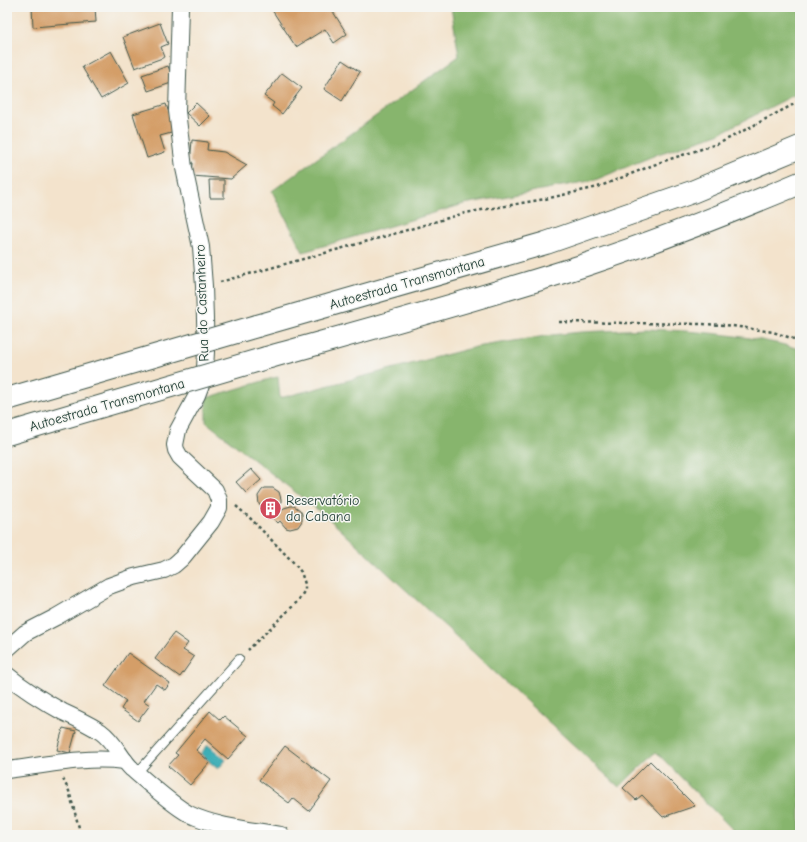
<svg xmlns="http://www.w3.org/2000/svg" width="807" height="842" font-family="'Comic Neue',sans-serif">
	<rect width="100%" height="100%" fill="#f6f6f2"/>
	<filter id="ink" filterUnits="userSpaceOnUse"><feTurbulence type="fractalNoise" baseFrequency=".025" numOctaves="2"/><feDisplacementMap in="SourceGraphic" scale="8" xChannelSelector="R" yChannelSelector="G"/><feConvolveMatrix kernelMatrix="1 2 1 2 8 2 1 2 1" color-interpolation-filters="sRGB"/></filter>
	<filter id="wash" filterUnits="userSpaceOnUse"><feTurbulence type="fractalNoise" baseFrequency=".012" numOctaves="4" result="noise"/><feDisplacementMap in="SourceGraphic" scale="16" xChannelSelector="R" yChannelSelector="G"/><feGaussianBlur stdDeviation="0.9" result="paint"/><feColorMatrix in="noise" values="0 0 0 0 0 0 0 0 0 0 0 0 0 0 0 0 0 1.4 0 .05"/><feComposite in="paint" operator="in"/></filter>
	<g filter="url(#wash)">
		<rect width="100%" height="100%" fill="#f3e3cc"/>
		<g fill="#87b56d" stroke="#537950">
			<polygon points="451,7 800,7 800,92 718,134 658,154 595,180 464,204 303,252 272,191 459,56"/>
			<path d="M646,329C698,331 750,335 800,349V835H738L656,752L619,787L328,518L206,422V398L273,378L278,377L280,398L476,347L552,335L581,332Z"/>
		</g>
		<polygon fill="#3daeb6" stroke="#2e7675" points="208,745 226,760 218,769 200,754"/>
		<g id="blocks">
			<g fill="#d49e67">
				<polygon points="32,7 95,7 96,22 33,27"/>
				<polygon points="276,7 330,7 347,34 334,43 325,29 296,47 272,10"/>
				<polygon points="160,23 168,44 161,47 165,57 135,68 123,37"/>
				<polygon points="111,51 129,83 101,99 82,67"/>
				<polygon points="342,60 360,72 342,101 324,89"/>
				<polygon points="168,66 174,82 148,91 142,75"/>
				<polygon points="282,73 302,88 282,114 272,106 274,103 264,96"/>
				<polygon points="196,103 210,116 200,126 186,113"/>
				<polygon points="166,104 175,132 160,136 165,152 147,158 133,114"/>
				<polygon points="192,140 208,142 207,150 224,152 247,165 231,179 192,176 193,163 190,163"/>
				<polygon points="209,180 224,180 224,198 210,198"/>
				<polygon points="251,469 261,480 246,493 236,482"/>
				<polygon points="265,488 273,488 279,492 281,499 281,502 277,508 281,512 284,508 291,506 294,506 300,510 302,514 302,521 298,527 290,529 286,528 280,521 278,523 266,512 268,510 261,507 259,504 258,496 262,490"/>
				<polygon points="174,633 188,643 183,650 194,657 180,677 155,659"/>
				<polygon points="128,653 170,683 165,690 156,684 144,701 150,705 138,721 121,709 126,701 105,686"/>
				<polygon points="210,711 220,720 224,716 248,736 228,759 205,739 196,750 210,762 190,785 168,766 178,755 175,753"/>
				<polygon points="63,728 76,731 70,753 57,750"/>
				<polygon points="285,746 331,781 309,811 293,798 289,803 259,780"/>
				<polygon points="650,761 695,806 663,817 642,795 636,800 623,788"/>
			</g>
		</g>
	</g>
	<g filter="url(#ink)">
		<use href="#blocks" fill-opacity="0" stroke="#3f564b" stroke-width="1"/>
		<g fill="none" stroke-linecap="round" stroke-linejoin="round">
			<defs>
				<polyline id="service" points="137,773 239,659"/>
				<g id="minor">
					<polyline points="7,649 25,633 56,617 109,586 134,577 164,570 174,565 182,558 211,522 219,508 219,500 215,490 180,457 176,450 175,445 178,430 197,395 202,382 205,368 206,352 204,286 201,247 184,168 177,111 180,7"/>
					<path d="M7,675C25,690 43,701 63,712C76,718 89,724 101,732C115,742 120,758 132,769C147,782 172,805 189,814C216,827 252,830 281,835"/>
					<path d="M7,770C46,765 85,756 125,761"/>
				</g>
				<g id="motorway">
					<polyline points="257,326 546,243 692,192 800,147"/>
					<path d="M266,358C373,328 480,299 585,265C658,241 729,213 800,183"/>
				</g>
			</defs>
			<use href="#service" stroke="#3f564b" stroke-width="10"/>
			<use href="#minor" stroke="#3f564b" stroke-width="18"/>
			<use href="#motorway" stroke="#3f564b" stroke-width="24"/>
			<g stroke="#3f564b" stroke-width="2.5" stroke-dasharray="3 3" stroke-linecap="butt">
				<polyline points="220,282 390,235 465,213 545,199 598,187 661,162 720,143 800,101"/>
				<polyline points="559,322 700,324 726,325 773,332 800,341"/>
				<polyline points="236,506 251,519 293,562 301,572 305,584 305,590 298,601 248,650"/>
				<polyline points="63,779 69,791 81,835"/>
			</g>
			<use href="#service" stroke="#fff" stroke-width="8"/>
			<use href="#minor" stroke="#fff" stroke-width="16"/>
			<use href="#motorway" stroke="#fff" stroke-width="22"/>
			<defs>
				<g id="motorway-bridge">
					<polyline points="7,399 257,326"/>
					<polyline points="7,434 266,358"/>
				</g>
			</defs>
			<use href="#motorway-bridge" stroke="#3f564b" stroke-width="24" stroke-linecap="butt"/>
			<use href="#motorway-bridge" stroke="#fff" stroke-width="22"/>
		</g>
	</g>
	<defs>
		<symbol id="building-disc" viewBox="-11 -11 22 22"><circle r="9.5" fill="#d1495b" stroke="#f6f6f2"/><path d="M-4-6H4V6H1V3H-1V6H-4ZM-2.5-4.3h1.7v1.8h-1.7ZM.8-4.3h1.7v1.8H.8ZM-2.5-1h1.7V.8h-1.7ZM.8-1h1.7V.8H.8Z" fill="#fff"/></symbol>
	</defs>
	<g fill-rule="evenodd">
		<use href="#building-disc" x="258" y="496" width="25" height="25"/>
	</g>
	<g text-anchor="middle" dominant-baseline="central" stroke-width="3" stroke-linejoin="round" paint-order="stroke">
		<g font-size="14" fill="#1f3d34" stroke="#f6f6f2">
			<text transform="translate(407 283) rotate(-16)">Autoestrada Transmontana</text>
			<text transform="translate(202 303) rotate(-92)">Rua do Castanheiro</text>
			<text transform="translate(107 405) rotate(-16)">Autoestrada Transmontana</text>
		</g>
		<g font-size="14" fill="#1f3d34" stroke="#f6f6f2" text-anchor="start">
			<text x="286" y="500">Reservatório<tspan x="286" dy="16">da Cabana</tspan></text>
		</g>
	</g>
	<rect width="807" height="842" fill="none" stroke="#f6f6f2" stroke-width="24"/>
</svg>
